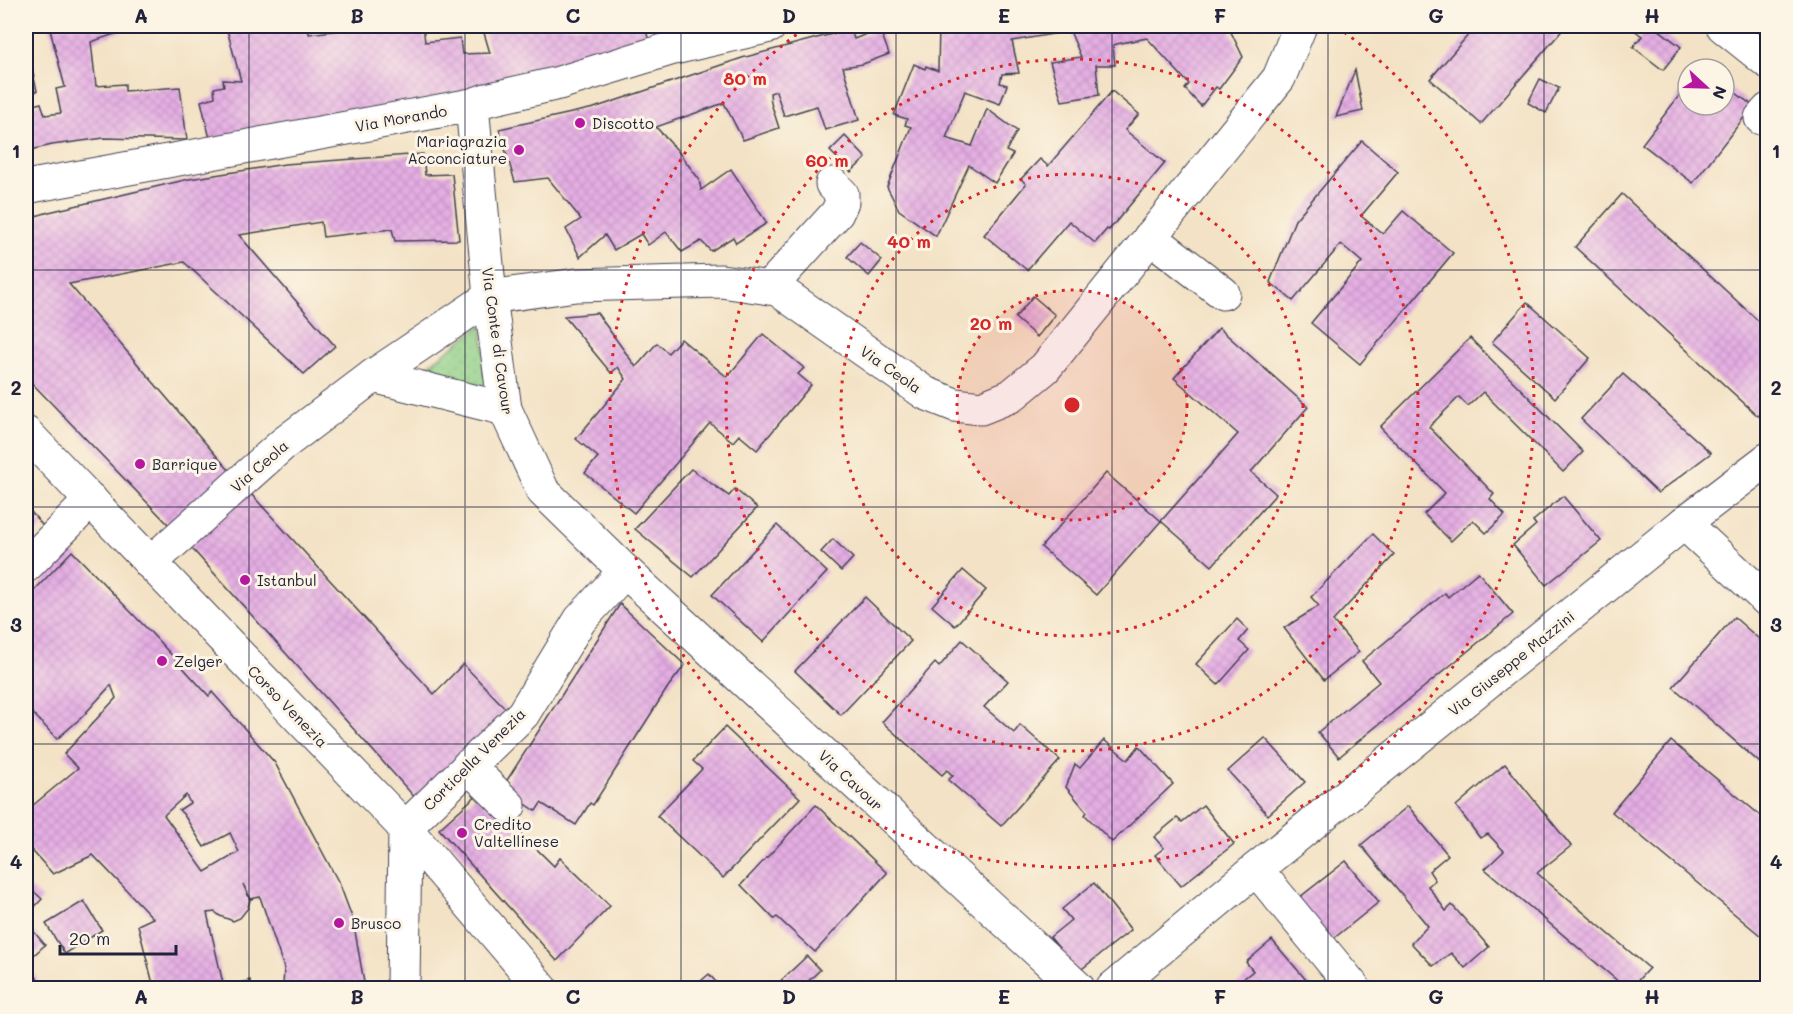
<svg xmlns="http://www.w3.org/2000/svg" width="1793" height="1014" font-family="Mali,sans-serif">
	<defs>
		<pattern id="grass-dots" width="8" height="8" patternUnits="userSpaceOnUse" patternTransform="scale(1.5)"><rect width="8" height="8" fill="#8ecf86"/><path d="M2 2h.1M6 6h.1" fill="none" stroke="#7ab175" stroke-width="1.8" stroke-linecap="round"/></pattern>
		<pattern id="building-cross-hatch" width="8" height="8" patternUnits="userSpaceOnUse" patternTransform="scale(1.5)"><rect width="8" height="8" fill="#e5aee3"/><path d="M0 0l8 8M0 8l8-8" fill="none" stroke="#c495c4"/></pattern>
	</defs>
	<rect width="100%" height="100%" fill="#fcf5e5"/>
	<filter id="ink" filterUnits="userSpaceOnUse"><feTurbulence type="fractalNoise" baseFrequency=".0167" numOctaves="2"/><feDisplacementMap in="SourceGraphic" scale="12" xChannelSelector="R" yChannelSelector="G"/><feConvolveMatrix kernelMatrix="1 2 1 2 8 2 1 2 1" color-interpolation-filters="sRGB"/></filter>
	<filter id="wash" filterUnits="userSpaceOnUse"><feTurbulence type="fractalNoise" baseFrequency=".008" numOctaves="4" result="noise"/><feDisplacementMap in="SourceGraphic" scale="24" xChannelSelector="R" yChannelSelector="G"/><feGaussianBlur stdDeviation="1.35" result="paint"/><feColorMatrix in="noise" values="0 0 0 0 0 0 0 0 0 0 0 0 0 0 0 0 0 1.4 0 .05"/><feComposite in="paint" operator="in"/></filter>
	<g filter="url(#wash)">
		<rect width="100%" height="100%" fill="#f3e2c5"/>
		<polygon fill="url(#grass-dots)" stroke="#587860" stroke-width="1.5" points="482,325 488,389 418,373"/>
		<g id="blocks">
			<g fill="url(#building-cross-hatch)" fill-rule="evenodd">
				<polygon points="49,26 138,26 91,42 96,86 125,84 125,91 180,87 187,140 104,138 52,145 26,151 26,107 41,103 45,115 61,113 56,89 65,87"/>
				<polygon points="226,26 308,26 309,34 365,27 365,26 423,26 425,42 460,38 462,54 490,53 482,26 645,26 650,46 496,87 210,139 201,101 215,97 214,88 224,86 223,80 241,81"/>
				<polygon points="939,26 1228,26 1243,57 1219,89 1216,87 1201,106 1185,89 1189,84 1147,38 1121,43 1113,45 1115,65 1096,65 1099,95 1062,101 1050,62 1081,57 1070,31 1012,41 1019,73 1002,74 1000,83 1007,85 1000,104 965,91 946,138 972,146 987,109 1017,131 1006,151 1013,154 995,183 969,165 936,236 899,210 887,187 911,127 905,125 907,119 894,115 914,64 925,69 926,66 938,71"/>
				<polygon points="1476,26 1566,26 1481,124 1430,79"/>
				<polygon points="1629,26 1654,26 1681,47 1663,70 1633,47 1642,36"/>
				<polygon points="851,29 854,39 880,29 889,54 863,64 843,67 859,120 825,130 817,106 784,116 776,91 770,93 771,103 779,128 743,140 724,103 656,127 677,150 699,179 701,190 731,169 767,223 736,243 733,237 711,251 701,241 682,252 666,232 648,245 641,234 614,250 605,235 580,257 566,229 581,219 548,178 515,182 499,129 594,108 742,58"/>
				<polygon points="30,60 37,91 26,95 26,61"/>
				<polygon points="1355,70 1363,111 1336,117"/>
				<polygon points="1540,79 1559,88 1546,113 1528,103"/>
				<polygon points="1688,84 1688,105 1724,105 1724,84 1753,106 1693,183 1642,144"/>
				<polygon points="1112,91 1139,114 1125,130 1165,163 1109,230 1107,229 1095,243 1069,221 1027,270 984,235 1026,184 1021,179 1040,159 1048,166"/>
				<polygon points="845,136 866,158 851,172 830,151"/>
				<polygon points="1362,141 1398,172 1361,216 1383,234 1403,211 1453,253 1360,364 1311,323 1362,262 1341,244 1293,301 1270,282 1295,220"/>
				<polygon points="423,154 425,175 452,174 459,240 395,241 392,229 323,237 321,222 239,235 335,346 304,374 184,262 69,284 220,460 434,694 463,664 508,711 418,801 196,553 26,377 26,219 49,212 189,179 285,164"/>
				<polygon points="1622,194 1767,329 1767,409 1758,416 1575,247"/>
				<polygon points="860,242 882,260 869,276 847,257"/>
				<polygon points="1033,296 1055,315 1037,337 1015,318"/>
				<polygon points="1527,302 1590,358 1555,398 1492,342"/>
				<polygon points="597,313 636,367 657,343 668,353 681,339 727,377 763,334 804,368 798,374 811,385 757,450 739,435 733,442 710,423 634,513 585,473 598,457 576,439 626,379 618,367 611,373 564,316"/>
				<polygon points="1219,328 1308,407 1251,472 1276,494 1212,566 1161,521 1096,595 1041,547 1106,473 1161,521 1238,434 1174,378"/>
				<polygon points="1470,338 1583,452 1563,472 1483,392 1468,406 1459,397 1429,427 1494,494 1490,499 1505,515 1486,533 1473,520 1451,541 1424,514 1445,493 1380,427"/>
				<polygon points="1623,374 1711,453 1658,493 1581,419"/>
				<polygon points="691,469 729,496 735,489 757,508 693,577 635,529"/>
				<polygon points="1563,496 1601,541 1546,585 1513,545 1536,525 1533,521"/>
				<polygon points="26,506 43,526 26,544"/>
				<polygon points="777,525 827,572 763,642 712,595"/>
				<polygon points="1373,534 1394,555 1333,621 1359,652 1324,680 1284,628 1319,606 1311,597"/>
				<polygon points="833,539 853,558 841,571 821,552"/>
				<path d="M72,551L155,637L209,696L212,692L275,763L340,885L353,920L365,988H296V985L283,987L284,968L260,897L251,899L243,884L250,900L248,908L240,918L233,921L220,916L215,912L207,913L224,988L250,980L251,988H154L138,925L153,918L93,855L53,874L26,844V811L78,768L64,754L116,698L111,685L82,717L57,739L26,706V599ZM186,795L190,803L179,810L184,815L204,847L230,833L239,852L205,872L164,815Z"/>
				<polygon points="963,570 986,590 955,626 932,606"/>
				<polygon points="1478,572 1513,614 1339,757 1318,732 1379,682 1362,661 1445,593 1448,597"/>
				<polygon points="865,597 911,641 841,715 795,671"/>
				<polygon points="620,604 685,665 668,687 593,805 590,803 576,825 541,803 536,811 502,788"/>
				<polygon points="1734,617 1767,646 1767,769 1673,687"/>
				<polygon points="1237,619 1248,630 1239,641 1249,650 1218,685 1196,664"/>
				<polygon points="962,640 1008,681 984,707 1014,733 1020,725 1060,760 1001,826 948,780 953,776 947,770 942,775 882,722 935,663 939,667"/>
				<polygon points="725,727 800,798 723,878 657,816 702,769 693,761"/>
				<polygon points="1265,738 1305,782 1268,815 1228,771"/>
				<polygon points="1104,740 1128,760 1139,746 1173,784 1112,842 1085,815 1087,812 1066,787 1075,764 1080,768"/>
				<polygon points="1671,741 1767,821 1767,941 1612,812"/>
				<polygon points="1505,764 1571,846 1537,873 1649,968 1631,988 1626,988 1485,869 1504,851 1488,834 1480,838 1456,806"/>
				<polygon points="481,791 504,817 554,866 560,858 610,906 557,961 439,829"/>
				<polygon points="816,805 887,873 815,952 777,917 774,919 741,885"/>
				<polygon points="1203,805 1234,844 1181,886 1155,855 1164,848 1154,837 1177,818 1182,822"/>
				<polygon points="1408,806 1448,855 1429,871 1435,880 1428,886 1446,911 1452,905 1489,947 1465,968 1451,953 1433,966 1411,943 1428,926 1361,845"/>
				<polygon points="1346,861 1379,902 1328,943 1295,901"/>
				<polygon points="1094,883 1131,930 1078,972 1050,937 1071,920 1062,909"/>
				<polygon points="26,884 42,899 26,916"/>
				<polygon points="84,901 102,930 65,954 46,924"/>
				<polygon points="34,932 45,945 26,962 26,940"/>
				<polygon points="1272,940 1313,988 1232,988 1253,971 1246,962"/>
				<polygon points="807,956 820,970 801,988 773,988"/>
				<polygon points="26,966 38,979 28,988 26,988"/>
				<polygon points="709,974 721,988 693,988"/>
			</g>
		</g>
	</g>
	<g filter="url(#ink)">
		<use href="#blocks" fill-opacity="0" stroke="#413f50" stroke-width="1.5"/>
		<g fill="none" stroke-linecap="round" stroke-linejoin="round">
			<defs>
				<g id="minor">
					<polyline points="1723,26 1768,62"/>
					<polyline points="472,105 490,297 505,409 543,491 625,571 1078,988"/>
					<polyline points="1761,118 1768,110"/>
					<polyline points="26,187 472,105 486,100 559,83 670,49 770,26"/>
					<polyline points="1150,237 1223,293"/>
					<polyline points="769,288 837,213 842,202 842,194 832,184"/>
					<polyline points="373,376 505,409"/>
					<polyline points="26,433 405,828 541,988"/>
					<polyline points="1684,523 1768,601"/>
					<polyline points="150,563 283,444 373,376 490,297 576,285 721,281 777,289 925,393 955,405 981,408 1011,396 1045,368 1279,78 1300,26"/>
					<polyline points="26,566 91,500"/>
					<polyline points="468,766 509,806"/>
					<polyline points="1256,869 1354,988"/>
					<polyline points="403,988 405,828 523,714 580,620 625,571"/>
					<polyline points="1113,988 1256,869 1684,523 1768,459"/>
				</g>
			</defs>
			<use href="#minor" stroke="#413f50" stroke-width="35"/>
			<use href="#minor" stroke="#fff" stroke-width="33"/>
		</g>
	</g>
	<path fill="none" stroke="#22223b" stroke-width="1.5" stroke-opacity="0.55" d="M249,26V988M465,26V988M681,26V988M896,26V988M1112,26V988M1328,26V988M1544,26V988M26,270H1768M26,507H1768M26,744H1768"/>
	<circle cx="1072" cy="405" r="115" fill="#d62828" fill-opacity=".12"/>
	<g fill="none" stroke="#d62828" stroke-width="3" stroke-dasharray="3 6">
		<circle cx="1072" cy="405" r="115"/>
		<circle cx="1072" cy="405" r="231"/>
		<circle cx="1072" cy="405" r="346"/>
		<path d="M1337 27A462 462 0 1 1 807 27"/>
	</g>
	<g fill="#b5179e" stroke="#fcf5e5" stroke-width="2">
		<circle cx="580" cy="123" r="6"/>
		<circle cx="519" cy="150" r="6"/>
		<circle cx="140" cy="464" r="6"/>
		<circle cx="245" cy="580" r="6"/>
		<circle cx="162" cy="661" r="6"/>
		<circle cx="462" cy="833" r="6"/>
		<circle cx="339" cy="923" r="6"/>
	</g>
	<g text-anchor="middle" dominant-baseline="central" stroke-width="6" stroke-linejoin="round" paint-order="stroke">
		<g font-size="15" fill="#22223b" stroke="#fcf5e5">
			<text transform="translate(401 118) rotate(-10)">Via Morando</text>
			<text transform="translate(498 341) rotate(82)">Via Conte di Cavour</text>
			<text transform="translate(891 369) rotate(35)">Via Ceola</text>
			<text transform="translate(259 466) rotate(-41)">Via Ceola</text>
			<text transform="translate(1511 663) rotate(-39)">Via Giuseppe Mazzini</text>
			<text transform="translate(288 706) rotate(46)">Corso Venezia</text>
			<text transform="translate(474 759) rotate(-45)">Corticella Venezia</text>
			<text transform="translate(851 780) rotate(43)">Via Cavour</text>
		</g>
		<g font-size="15" fill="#22223b" stroke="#fcf5e5" text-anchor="start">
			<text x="592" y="123">Discotto</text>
			<text x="507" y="141" text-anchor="end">Mariagrazia<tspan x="507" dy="17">Acconciature</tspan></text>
			<text x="152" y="464">Barrique</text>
			<text x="257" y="580">Istanbul</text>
			<text x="174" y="661">Zelger</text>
			<text x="474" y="824">Credito<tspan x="474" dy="17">Valtellinese</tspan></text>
			<text x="351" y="923">Brusco</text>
		</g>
	</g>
	<circle cx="1072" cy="405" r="9" fill="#d62828" stroke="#fcf5e5" stroke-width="3"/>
	<g font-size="18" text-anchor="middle" font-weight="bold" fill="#d62828" stroke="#fcf5e5" stroke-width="6" stroke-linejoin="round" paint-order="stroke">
		<text x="745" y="85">80 m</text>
		<text x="827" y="167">60 m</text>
		<text x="909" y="248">40 m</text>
		<text x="991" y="330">20 m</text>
	</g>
	<rect width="1793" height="1014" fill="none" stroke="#fcf5e5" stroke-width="66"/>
	<g transform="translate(1706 87) rotate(112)"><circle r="28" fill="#fcf5e5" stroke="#a5a1a1" stroke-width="1.5"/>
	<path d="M0-4.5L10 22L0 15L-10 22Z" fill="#b5179e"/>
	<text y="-9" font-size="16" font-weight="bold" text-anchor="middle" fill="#22223b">N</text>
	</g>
	<path d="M60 945v9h116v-9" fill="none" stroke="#22223b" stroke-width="3"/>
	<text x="69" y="945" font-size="18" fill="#22223b" stroke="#fcf5e5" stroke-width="4.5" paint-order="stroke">20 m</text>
	<rect x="33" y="33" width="1727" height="948" fill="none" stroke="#22223b" stroke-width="2"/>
	<g font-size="20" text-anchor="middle" font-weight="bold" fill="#22223b">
		<text x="141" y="23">A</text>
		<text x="357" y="23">B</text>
		<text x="573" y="23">C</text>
		<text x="789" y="23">D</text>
		<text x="1004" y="23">E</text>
		<text x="1220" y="23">F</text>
		<text x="1436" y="23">G</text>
		<text x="1652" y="23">H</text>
		<text x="16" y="158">1</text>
		<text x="1776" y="158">1</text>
		<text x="16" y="395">2</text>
		<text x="1776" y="395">2</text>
		<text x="16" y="632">3</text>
		<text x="1776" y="632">3</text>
		<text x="16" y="869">4</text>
		<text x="1776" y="869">4</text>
		<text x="141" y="1004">A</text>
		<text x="357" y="1004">B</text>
		<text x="573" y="1004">C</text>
		<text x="789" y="1004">D</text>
		<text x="1004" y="1004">E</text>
		<text x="1220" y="1004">F</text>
		<text x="1436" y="1004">G</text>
		<text x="1652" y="1004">H</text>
	</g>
</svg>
